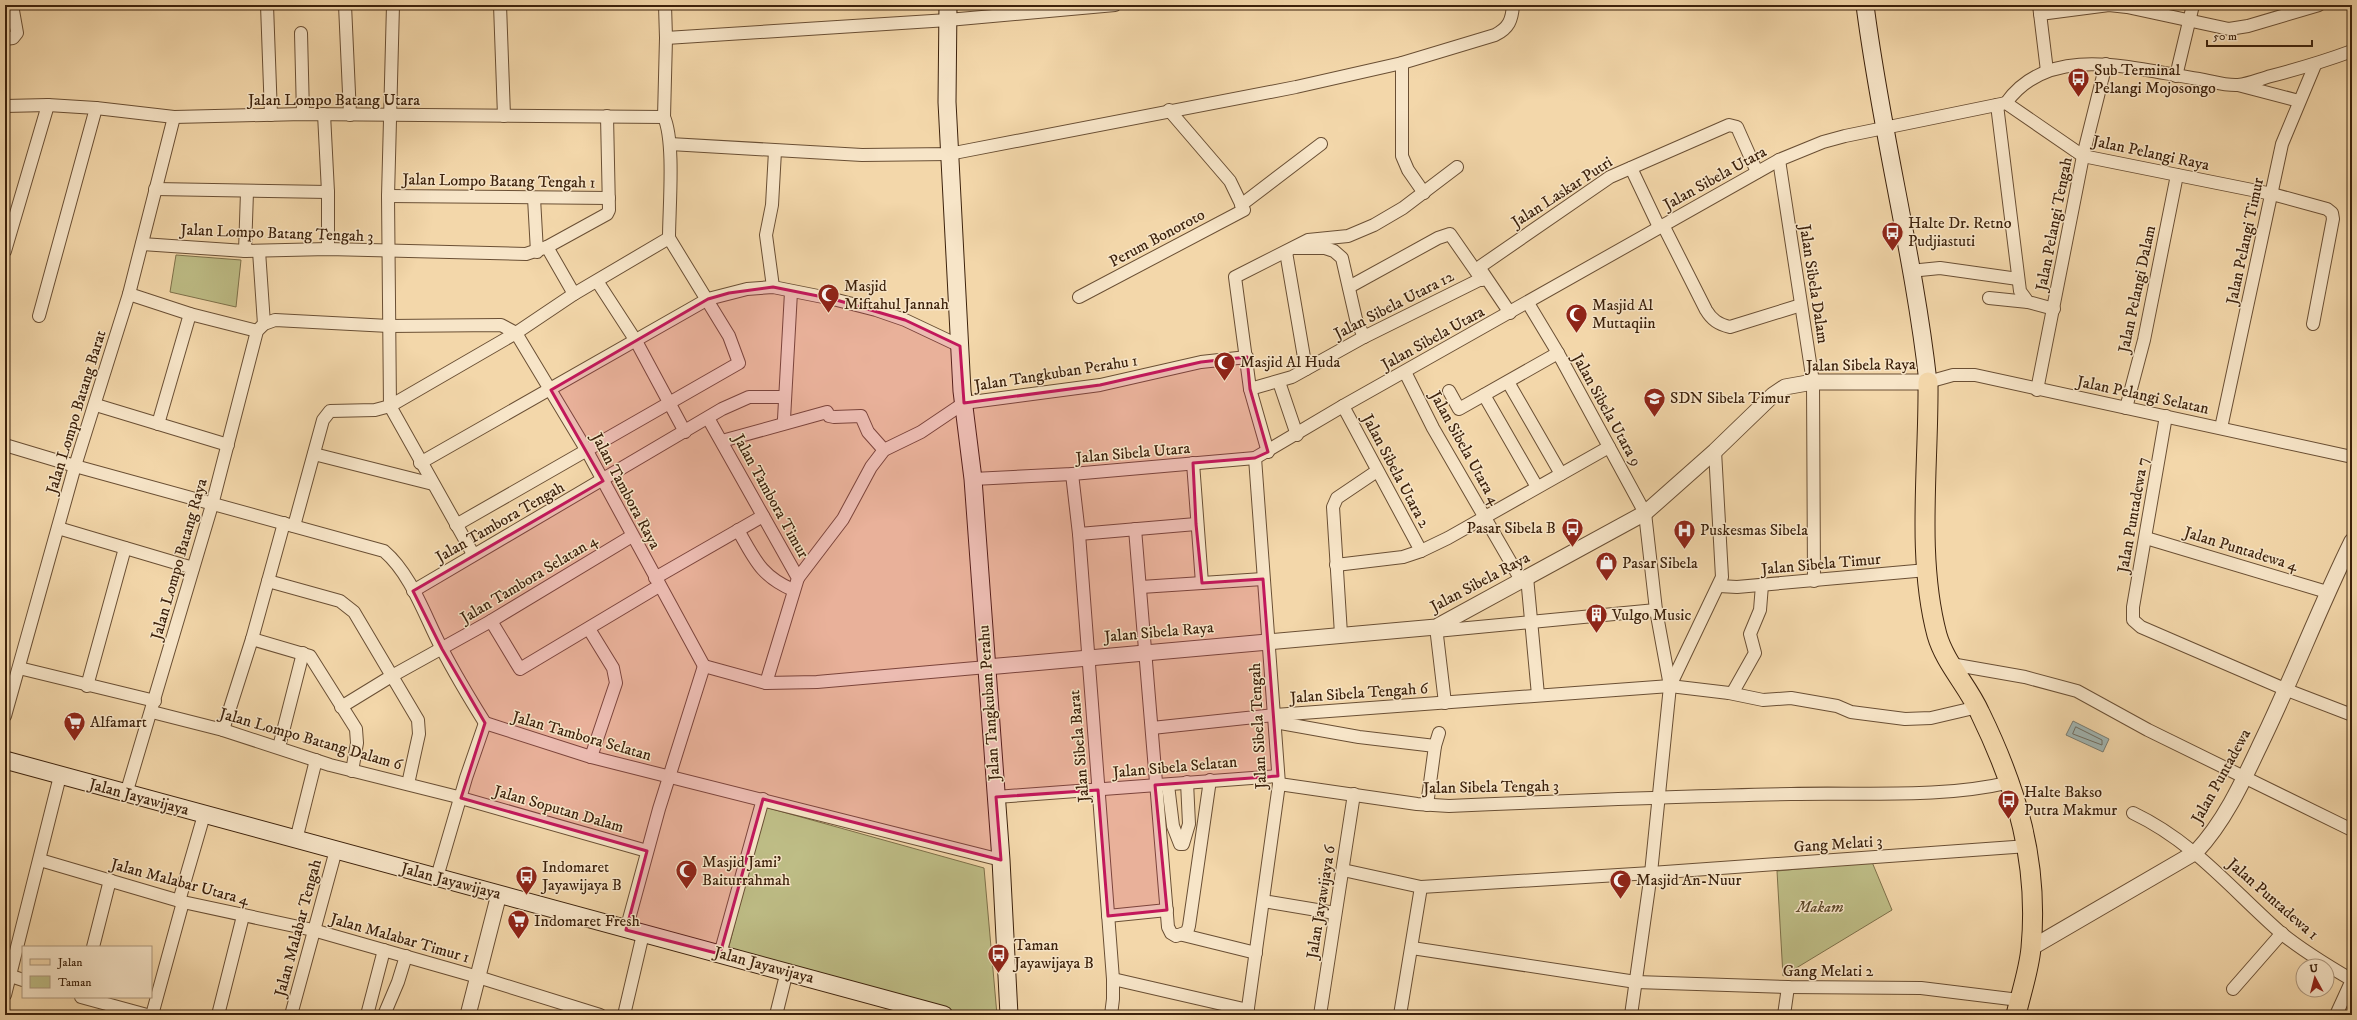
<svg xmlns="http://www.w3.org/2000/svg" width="2357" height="1020" font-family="'IM FELL DW Pica',serif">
	<rect width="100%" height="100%" fill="#f3d7aa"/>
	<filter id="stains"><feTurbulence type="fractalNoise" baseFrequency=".005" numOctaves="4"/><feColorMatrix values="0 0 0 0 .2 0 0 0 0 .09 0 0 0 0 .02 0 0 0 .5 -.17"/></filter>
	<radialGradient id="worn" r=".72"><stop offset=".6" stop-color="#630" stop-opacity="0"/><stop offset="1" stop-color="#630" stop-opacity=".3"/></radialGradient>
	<g fill="#bebd86" stroke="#7e7049">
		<polygon points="176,255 241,260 236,307 170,292"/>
		<polygon points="765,807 984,868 997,1015 965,1015 728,950"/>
		<polygon points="1872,862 1892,910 1783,976 1777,871"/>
	</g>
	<polygon fill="#a1b7b5" stroke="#797b71" points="2073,721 2109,739 2103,752 2066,735"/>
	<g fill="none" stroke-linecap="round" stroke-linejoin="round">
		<polygon stroke="#6f6c60" stroke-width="1" points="2076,727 2102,740 2102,745 2073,734"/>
		<defs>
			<g id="minor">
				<polyline points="267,5 271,115"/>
				<polyline points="345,5 350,115"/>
				<polyline points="393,5 388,196 390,406 473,554"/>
				<polyline points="500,5 504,116"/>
				<polyline points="2039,5 2047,71"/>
				<polyline points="2040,14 2109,5 2127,7 2229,29 2248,26 2319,5"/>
				<polyline points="301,33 303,114"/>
				<polyline points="666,38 948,20 1115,5"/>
				<polyline points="5,39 13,38 17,33 12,5"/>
				<polyline points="1402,63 1402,156 1408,170 1424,193"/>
				<polyline points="2176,76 2193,5"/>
				<polyline points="2238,85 2299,101"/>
				<path d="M2006,103C2050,41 2137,70 2199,79C2211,81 2226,86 2238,85C2249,84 2260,79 2271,76C2298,69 2325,61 2352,51"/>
				<polyline points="1997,105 2020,291 2028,302 2054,309"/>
				<polyline points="5,106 48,105 96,108 174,117 303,114 664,117"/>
				<polyline points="324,114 328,192 328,249"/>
				<path d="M670,144L862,155L949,154L1296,87L1402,63L1495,35C1509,28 1512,20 1513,5"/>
				<polyline points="1779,160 1813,382 1814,581"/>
				<polyline points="1631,168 1659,227"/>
				<polyline points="155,189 328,192"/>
				<polyline points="388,196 609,198"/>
				<polyline points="534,198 537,252"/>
				<polyline points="1241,205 1321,144"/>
				<path d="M1663,225L1706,310C1712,320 1718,324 1730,327L1801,305"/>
				<polyline points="142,244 245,251 328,249 526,254 547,247 607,214 609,210 607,116"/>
				<polyline points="547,247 574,294"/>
				<polyline points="1295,248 1325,248 1334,251 1342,258 1356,319 1364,337"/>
				<polyline points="5,251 48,105"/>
				<polyline points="245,251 247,192"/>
				<polyline points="259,251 264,324"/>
				<polyline points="1286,252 1306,369"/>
				<polyline points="1910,271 1940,268 2018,279"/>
				<polyline points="597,281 636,341 685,432"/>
				<polyline points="773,287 766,235 772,205 775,151"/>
				<polyline points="1349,287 1438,238 1450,234 1482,280"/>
				<polyline points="129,294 190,314 257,331"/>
				<polyline points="1079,297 1244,210 1230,181 1169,110"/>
				<polyline points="1989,298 2028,302"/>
				<polyline points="1528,303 1558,353 1645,513 1656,610 1670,686 1651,873 1631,1015"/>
				<polyline points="1510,313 1481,270 1481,266 1610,177 1729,125 1737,127 1757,172"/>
				<polyline points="39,316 96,108"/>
				<polyline points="1405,372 1433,428 1521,580"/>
				<polyline points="1279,382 1297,435"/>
				<polyline points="1508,382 1561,474"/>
				<polyline points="1928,382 1953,375 1975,375 2352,457"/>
				<polyline points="1250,389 1292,377 1364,337 1481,279"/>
				<polyline points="2037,390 2083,156 2106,64"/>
				<polyline points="1449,391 1459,409 1558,353"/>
				<polyline points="1484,395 1537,487"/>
				<polyline points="96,405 228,445"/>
				<polyline points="1343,406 1421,551"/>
				<polyline points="2126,408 2144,340 2177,175"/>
				<polyline points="2166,416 2133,607 2133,620 2141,627 2287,690 2352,715"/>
				<polyline points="708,418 798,578 766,683"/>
				<polyline points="784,419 791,292"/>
				<polyline points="158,424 190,314"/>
				<polyline points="2221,428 2282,144 2315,65"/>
				<polyline points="722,441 827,412 829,416 834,417 861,416 868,432 884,450"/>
				<path d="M5,445L75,466L384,551C412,575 425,617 442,649C455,674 470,699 485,723"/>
				<polyline points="1268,452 1250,389 1235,277 1308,240 1348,236 1374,225 1403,208 1457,167"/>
				<polyline points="314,454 433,484"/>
				<polyline points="420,463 708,299 747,289 773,287 833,299 876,310 905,320 960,346"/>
				<polyline points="1193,463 1202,583"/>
				<polyline points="1072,474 1079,534 1113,979 1113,999 1111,1015"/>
				<polyline points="973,479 1072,474 1255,458 1343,406 1779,160 1823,142 1845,136 2006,103 2083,156 2272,194 2327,209 2332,213 2333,219 2313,324"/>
				<polyline points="456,525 739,363 729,336 669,238"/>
				<path d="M294,526L323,420L330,411L375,410L390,406L516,333L574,294L669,238C669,208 675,142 664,117L666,38L665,5"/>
				<polyline points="58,528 193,568"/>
				<polyline points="1135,529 1168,927 1171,933 1176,936 1187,932 1189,926 1210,780"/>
				<path d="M738,530C755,560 761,576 793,590"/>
				<polyline points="1079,534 1196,524"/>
				<polyline points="2146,538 2327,592"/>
				<polyline points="1336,565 1403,557 1421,551 1448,538 1609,447"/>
				<polyline points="1527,577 1538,695"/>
				<polyline points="655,578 763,516"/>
				<polyline points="798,578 843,519 871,467 884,450 921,432 964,403 1100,385 1201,362 1247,357"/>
				<polyline points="268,581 340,601 354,612 418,720 419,734 408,784"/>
				<polyline points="1719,586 1737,587 1927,570"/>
				<polyline points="1141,587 1263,579"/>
				<polyline points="413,591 722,409 749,397 785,397"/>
				<polyline points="491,621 520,669 659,586"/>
				<polyline points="1436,627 1445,703"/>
				<polyline points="589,629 613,668 616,683 591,757"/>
				<polyline points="1436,631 1656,610"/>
				<polyline points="1341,634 1333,507 1337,498 1377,471"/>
				<polyline points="252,639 310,656 356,729 357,743 352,771"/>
				<polyline points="1951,664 2025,677 2077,691 2148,730 2352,830"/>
				<polyline points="704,666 766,683 817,682 987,667"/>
				<polyline points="19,668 155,701"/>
				<polyline points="87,686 125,548"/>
				<polyline points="1670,686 1722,577 1715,451"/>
				<polyline points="1729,693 1763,700 1791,698 1837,706 1851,712 1905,719 1931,718 1978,707"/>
				<polyline points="341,707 390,677 491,621 632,536"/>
				<polyline points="152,712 223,730 330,765 454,796 647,851"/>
				<polyline points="5,716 75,466 129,294 174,117"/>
				<polyline points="1275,722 1359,737 1435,746"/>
				<polyline points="485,723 591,757 1001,860"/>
				<polyline points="1152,728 1275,715 1670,686 1729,693 1733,692 1755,653 1750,634 1760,610 1762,585"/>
				<polyline points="223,730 252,639 284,523"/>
				<polyline points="279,747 303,653"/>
				<path d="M1279,784L1417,804L1449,806C1562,801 1677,796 1791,794C1863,792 1940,799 2011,782"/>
				<polyline points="1168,785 1173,826 1180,844 1183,844 1189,824 1187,782"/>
				<polyline points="126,794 212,505 257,331 264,324 275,320 389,326 501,325 516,333 587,451 704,666"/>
				<polyline points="996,797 1278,776"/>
				<polyline points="1427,805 1435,746 1439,733"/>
				<path d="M2133,813C2194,842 2232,890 2281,933C2303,951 2328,966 2352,980"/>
				<polyline points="296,840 316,760"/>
				<polyline points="40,860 183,902 313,930 478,977 600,1015"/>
				<polyline points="1343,870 1421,887 1651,873 2028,846"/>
				<polyline points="437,877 466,778 485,723"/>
				<polyline points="179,901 204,815"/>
				<polyline points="1263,901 1335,913"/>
				<polyline points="1108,916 1167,910"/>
				<polyline points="626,930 659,809 704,666"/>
				<polyline points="1183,935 1256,953"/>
				<polyline points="93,947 110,880"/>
				<polyline points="1412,948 1636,982 1788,987 1921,988 2019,1000"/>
				<polyline points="720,954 763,799"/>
				<polyline points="5,974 23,980"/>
				<polyline points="1113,979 1248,1010"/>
				<polyline points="2233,989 2282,933"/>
				<polyline points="5,995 60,776"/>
				<polyline points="81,997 147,1015"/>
				<polyline points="152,1015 183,902"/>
				<polyline points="218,1015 243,916"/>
				<polyline points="291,1015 336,850"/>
				<polyline points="367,1015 384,950"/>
				<polyline points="384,1015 398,982 406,956"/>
				<polyline points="624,1015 643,934"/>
				<polyline points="776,1015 787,971"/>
				<polyline points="1247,1015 1279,784 1255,458"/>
				<polyline points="1320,1015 1354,794"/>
				<polyline points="1400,1015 1421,887"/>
				<polyline points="1784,1015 1788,987"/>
				<polyline points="2336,1015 2352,980"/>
			</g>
			<g id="tertiary">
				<polyline points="987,667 1436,627 1645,513 1715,451 1773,395 1785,387 1813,382 1928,382"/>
				<path d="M2031,948L2196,852C2225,821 2243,781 2261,743C2293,677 2319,608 2352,541"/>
				<polyline points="468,1015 499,894"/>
			</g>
			<g id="secondary">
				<polyline points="948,5 947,102 962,391 973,479 1001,860 1009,1015"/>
				<path d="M1865,5C1881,132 1914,256 1928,382"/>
				<polyline points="5,760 944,1015"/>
			</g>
			<path id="primary" d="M1928,382C1929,464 1916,556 1937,635C1945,663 1968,686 1980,713C2017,789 2039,862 2031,948C2029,970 2021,993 2016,1015"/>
		</defs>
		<use href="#minor" stroke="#6a4f34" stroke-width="14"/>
		<use href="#tertiary" stroke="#6a4f34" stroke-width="17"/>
		<use href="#secondary" stroke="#3d220c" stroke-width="19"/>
		<use href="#primary" stroke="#3d220c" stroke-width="21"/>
		<use href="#minor" stroke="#f7e5c8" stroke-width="12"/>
		<use href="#tertiary" stroke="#f7e5c8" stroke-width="15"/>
		<use href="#secondary" stroke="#f7e5c8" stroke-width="17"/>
		<use href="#primary" stroke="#f3d7aa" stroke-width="19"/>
	</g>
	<path fill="#c2185b" fill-opacity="0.2" stroke="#c2185b" stroke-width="3" stroke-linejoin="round" d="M773,287L833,299L905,320L960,346L964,403L1100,385L1201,362L1247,357L1250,389L1268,452L1255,458L1193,463L1196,524L1202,583L1263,579L1278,776L1155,785L1167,910L1108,916L1098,790L996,797L1001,860L763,799L720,954L626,930L647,851L461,798L485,723L442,649L413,591L603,481L551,390L708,299L729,293Z"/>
	<defs>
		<symbol id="bus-pin" viewBox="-11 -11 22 30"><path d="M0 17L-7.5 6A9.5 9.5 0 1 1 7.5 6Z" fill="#8f2418" stroke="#f7e5c8"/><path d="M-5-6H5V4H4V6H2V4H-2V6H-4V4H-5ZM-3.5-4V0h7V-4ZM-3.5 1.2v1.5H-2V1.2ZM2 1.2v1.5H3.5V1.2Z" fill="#fff"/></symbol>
		<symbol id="mosque-pin" viewBox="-11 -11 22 30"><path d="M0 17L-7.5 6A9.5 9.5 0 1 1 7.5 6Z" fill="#8f2418" stroke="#f7e5c8"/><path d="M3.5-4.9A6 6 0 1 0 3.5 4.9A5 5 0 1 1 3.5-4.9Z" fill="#fff"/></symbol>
		<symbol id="school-pin" viewBox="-11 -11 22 30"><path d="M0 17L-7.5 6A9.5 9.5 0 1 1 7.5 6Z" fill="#8f2418" stroke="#f7e5c8"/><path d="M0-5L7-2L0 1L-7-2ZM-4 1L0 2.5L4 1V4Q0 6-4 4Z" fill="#fff"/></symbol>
		<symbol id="hospital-pin" viewBox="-11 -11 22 30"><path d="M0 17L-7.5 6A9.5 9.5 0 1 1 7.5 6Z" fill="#8f2418" stroke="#f7e5c8"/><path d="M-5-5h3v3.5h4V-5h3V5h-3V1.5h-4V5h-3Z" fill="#fff"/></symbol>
		<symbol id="shop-pin" viewBox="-11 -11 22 30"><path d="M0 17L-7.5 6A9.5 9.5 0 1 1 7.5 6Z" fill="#8f2418" stroke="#f7e5c8"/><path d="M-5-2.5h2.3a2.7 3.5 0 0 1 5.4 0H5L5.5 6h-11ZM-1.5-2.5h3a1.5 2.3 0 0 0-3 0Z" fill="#fff"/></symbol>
		<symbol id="building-pin" viewBox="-11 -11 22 30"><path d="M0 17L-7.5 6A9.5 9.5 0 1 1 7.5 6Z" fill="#8f2418" stroke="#f7e5c8"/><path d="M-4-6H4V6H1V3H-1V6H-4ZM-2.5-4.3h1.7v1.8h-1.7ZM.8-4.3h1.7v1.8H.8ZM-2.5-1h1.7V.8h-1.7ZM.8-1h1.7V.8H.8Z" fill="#fff"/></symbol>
		<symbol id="supermarket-pin" viewBox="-11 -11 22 30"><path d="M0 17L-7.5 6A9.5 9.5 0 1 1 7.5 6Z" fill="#8f2418" stroke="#f7e5c8"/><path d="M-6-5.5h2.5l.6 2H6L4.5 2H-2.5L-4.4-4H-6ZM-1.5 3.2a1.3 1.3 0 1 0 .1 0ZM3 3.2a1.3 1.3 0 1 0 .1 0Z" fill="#fff"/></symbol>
	</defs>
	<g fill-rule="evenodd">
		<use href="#bus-pin" x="2066" y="66" width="25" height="34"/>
		<use href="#bus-pin" x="1880" y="220" width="25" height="34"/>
		<use href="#mosque-pin" x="816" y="282" width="25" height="34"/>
		<use href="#mosque-pin" x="1564" y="302" width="25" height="34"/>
		<use href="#mosque-pin" x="1212" y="350" width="25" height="34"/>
		<use href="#school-pin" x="1642" y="386" width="25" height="34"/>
		<use href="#bus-pin" x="1560" y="516" width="25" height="34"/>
		<use href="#hospital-pin" x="1672" y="518" width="25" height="34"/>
		<use href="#shop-pin" x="1594" y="550" width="25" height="34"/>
		<use href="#building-pin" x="1584" y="602" width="25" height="34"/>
		<use href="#supermarket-pin" x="62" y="710" width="25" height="34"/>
		<use href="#bus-pin" x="1996" y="788" width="25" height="34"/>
		<use href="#mosque-pin" x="674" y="858" width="25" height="34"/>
		<use href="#bus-pin" x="514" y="864" width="25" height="34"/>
		<use href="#mosque-pin" x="1608" y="868" width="25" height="34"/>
		<use href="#supermarket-pin" x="506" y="908" width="25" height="34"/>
		<use href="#bus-pin" x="986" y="942" width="25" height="34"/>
	</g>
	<g text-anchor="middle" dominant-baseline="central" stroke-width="3" stroke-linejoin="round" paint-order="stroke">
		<g font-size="16" fill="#3d220c" stroke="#f7e5c8" text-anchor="start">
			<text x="2094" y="70">Sub Terminal<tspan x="2094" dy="18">Pelangi Mojosongo</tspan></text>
			<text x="1908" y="223">Halte Dr. Retno<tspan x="1908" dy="18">Pudjiastuti</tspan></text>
			<text x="844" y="286">Masjid<tspan x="844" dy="18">Miftahul Jannah</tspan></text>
			<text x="1592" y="305">Masjid Al<tspan x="1592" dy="18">Muttaqiin</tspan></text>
			<text x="1240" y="362">Masjid Al Huda</text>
			<text x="1670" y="398">SDN Sibela Timur</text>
			<text x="1556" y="528" text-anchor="end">Pasar Sibela B</text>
			<text x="1700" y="530">Puskesmas Sibela</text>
			<text x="1622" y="563">Pasar Sibela</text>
			<text x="1612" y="615">Vulgo Music</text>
			<text x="90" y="722">Alfamart</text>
			<text x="2024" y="792">Halte Bakso<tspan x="2024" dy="18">Putra Makmur</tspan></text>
			<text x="702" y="862">Masjid Jami'<tspan x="702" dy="18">Baiturrahmah</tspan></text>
			<text x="542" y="867">Indomaret<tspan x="542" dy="18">Jayawijaya B</tspan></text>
			<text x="1636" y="880">Masjid An-Nuur</text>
			<text x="534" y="921">Indomaret Fresh</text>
			<text x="1014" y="945">Taman<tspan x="1014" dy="18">Jayawijaya B</tspan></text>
		</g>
		<g font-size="16" fill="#3d220c" stroke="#f7e5c8">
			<text x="334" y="100">Jalan Lompo Batang Utara</text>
			<text transform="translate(2151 153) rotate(12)">Jalan Pelangi Raya</text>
			<text transform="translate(1715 178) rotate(-29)">Jalan Sibela Utara</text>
			<text transform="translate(499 181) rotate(1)">Jalan Lompo Batang Tengah 1</text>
			<text transform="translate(1562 192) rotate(-33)">Jalan Laskar Putri</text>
			<text transform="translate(2054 224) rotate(-79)">Jalan Pelangi Tengah</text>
			<text transform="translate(277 233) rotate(2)">Jalan Lompo Batang Tengah 3</text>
			<text transform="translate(1157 238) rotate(-28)">Perum Bonoroto</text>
			<text transform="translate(2245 241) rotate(-78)">Jalan Pelangi Timur</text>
			<text transform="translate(1814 284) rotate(81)">Jalan Sibela Dalam</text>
			<text transform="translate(2137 289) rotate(-78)">Jalan Pelangi Dalam</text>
			<text transform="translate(1394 305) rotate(-27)">Jalan Sibela Utara 12</text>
			<text transform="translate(1433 338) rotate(-29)">Jalan Sibela Utara</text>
			<text transform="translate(1861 365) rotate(-1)">Jalan Sibela Raya</text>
			<text transform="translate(1056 373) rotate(-9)">Jalan Tangkuban Perahu 1</text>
			<text transform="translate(2143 395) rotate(12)">Jalan Pelangi Selatan</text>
			<text transform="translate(1607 410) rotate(61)">Jalan Sibela Utara 9</text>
			<text transform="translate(76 412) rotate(-73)">Jalan Lompo Batang Barat</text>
			<text transform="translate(1465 448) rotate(61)">Jalan Sibela Utara 4</text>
			<text transform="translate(1133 453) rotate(-5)">Jalan Sibela Utara</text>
			<text transform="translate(1396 471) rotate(62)">Jalan Sibela Utara 2</text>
			<text transform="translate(626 491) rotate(62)">Jalan Tambora Raya</text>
			<text transform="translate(771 496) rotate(61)">Jalan Tambora Timur</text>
			<text transform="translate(2133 515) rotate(-80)">Jalan Puntadewa 7</text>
			<text transform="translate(500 522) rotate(-30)">Jalan Tambora Tengah</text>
			<text transform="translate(2241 549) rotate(17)">Jalan Puntadewa 4</text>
			<text transform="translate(179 559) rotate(-74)">Jalan Lompo Batang Raya</text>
			<text transform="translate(1821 564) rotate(-5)">Jalan Sibela Timur</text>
			<text transform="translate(529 579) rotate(-31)">Jalan Tambora Selatan 4</text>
			<text transform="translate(1480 582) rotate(-28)">Jalan Sibela Raya</text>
			<text transform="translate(1159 632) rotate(-5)">Jalan Sibela Raya</text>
			<text transform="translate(1359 693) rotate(-4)">Jalan Sibela Tengah 6</text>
			<text transform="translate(989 703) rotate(-94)">Jalan Tangkuban Perahu</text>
			<text transform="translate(1258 726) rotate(-93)">Jalan Sibela Tengah</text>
			<text transform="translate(582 736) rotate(16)">Jalan Tambora Selatan</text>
			<text transform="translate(311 739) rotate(16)">Jalan Lompo Batang Dalam 6</text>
			<text transform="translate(1079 746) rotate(-95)">Jalan Sibela Barat</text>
			<text transform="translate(1175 767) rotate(-5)">Jalan Sibela Selatan</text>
			<text transform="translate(2221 776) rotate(-61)">Jalan Puntadewa</text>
			<text transform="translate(1491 787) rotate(-1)">Jalan Sibela Tengah 3</text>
			<text transform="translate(139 797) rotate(15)">Jalan Jayawijaya</text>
			<text transform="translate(559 809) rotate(16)">Jalan Soputan Dalam</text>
			<text transform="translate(1838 844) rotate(-4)">Gang Melati 3</text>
			<text transform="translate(451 881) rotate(15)">Jalan Jayawijaya</text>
			<text transform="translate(180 882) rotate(15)">Jalan Malabar Utara 4</text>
			<text transform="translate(2273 899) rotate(41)">Jalan Puntadewa 1</text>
			<text transform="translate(1321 902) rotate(-81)">Jalan Jayawijaya 6</text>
			<text transform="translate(298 928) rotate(-75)">Jalan Malabar Tengah</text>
			<text transform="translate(400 938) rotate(16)">Jalan Malabar Timur 1</text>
			<text transform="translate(764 965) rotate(15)">Jalan Jayawijaya</text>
			<text x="1828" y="971">Gang Melati 2</text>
		</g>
		<g font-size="16" font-style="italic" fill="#5d492a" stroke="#f7e5c8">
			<text x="1820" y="907">Makam</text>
		</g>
	</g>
	<rect width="2357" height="1020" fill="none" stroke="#f3d7aa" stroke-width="20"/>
	<rect x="6" y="6" width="2345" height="1008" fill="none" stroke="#3d220c" stroke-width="2"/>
	<rect x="10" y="10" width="2337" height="1000" fill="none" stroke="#3d220c"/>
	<rect x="22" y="946" width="130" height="52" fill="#f7e5c8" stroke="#ad977d"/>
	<rect x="30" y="959" width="20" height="6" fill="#f3d7aa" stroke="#ad977d"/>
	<text x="58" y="966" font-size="12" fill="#3d220c">Jalan</text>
	<rect x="30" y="976" width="20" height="12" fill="#bebd86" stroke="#ad977d"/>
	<text x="58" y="986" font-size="12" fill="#3d220c">Taman</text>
	<g transform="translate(2315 978) rotate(353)"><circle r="19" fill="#f7e5c8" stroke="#ad977d"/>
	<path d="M0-3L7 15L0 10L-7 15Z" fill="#8f2418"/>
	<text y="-6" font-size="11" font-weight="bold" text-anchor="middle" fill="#3d220c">U</text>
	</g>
	<path d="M2207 40v6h105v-6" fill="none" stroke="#3d220c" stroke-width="2"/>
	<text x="2213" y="40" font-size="12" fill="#3d220c" stroke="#f7e5c8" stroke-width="3" paint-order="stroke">50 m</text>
	<rect width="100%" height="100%" filter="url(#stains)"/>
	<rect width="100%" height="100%" fill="url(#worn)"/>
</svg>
